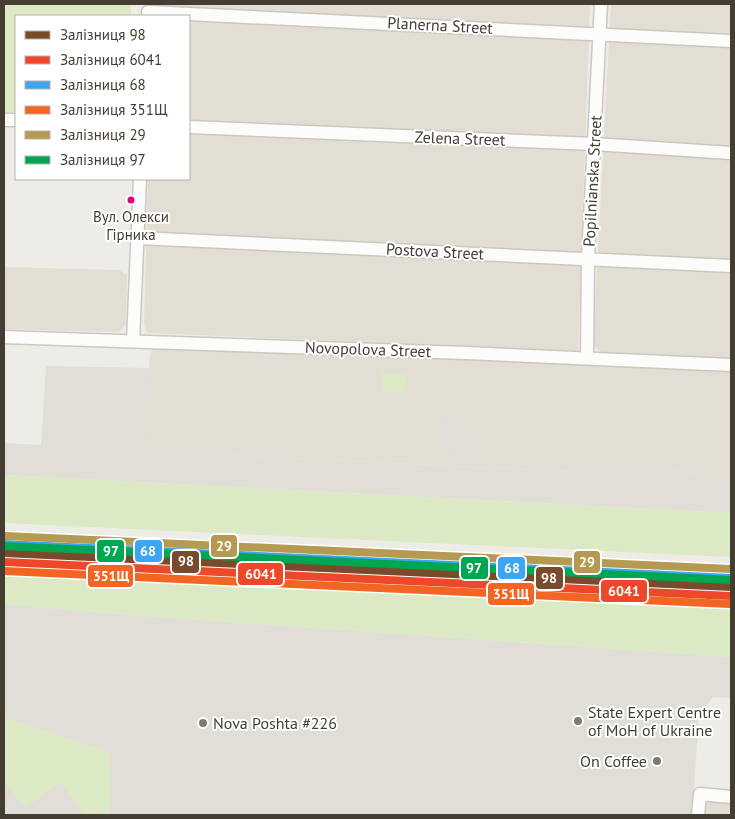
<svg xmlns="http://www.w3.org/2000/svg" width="735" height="819" font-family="'PT Sans',sans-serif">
	<rect width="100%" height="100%" fill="#eeece6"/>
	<g fill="#e3ded3">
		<polygon points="156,4 590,4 578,351 147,333 144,324 148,179 189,179 189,16 156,16"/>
		<polygon points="611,4 731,4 731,359 601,353 593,344"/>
		<polygon points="4,267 119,270 127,275 126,323 122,330 118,332 4,329"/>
		<polygon points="163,344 731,371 731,475 599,467 574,461 574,472 144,451 150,354 155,345"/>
		<polygon points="712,801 731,803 731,815 703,815 704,805"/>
	</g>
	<g fill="#e1ddd7">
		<polygon points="46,366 149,368 145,451 573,472 574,461 599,467 731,475 731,513 4,475 4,443 41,445"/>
		<polygon points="444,412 462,413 461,436 485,438 484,453 442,450"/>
		<polygon points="4,604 116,614 731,657 731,698 713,697 699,716 692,815 4,815"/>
	</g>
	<g fill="#dbeac4">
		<polygon points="4,4 131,4 131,16 16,16 16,116 4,116"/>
		<polygon points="382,373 406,375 404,393 381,391"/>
		<polygon points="4,475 731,513 731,557 4,523"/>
		<polygon points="4,560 731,594 731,657 116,614 4,604"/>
		<polygon points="4,717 109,752 111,791 109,814 96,813 85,815 60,782 26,808 4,783"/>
	</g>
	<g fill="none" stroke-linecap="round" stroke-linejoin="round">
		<defs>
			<g id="minor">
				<polyline points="148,12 731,41"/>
				<polyline points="4,120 16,120"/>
				<polyline points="189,127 594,144 731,153"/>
				<polyline points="138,238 731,266"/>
				<polyline points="4,337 466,353 731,365"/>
				<polyline points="133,341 140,179"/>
				<polyline points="587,358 588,258 601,4"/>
				<polyline points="698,815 700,794 731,797"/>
			</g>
		</defs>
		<use href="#minor" stroke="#cbc8c2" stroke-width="15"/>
		<use href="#minor" stroke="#fcfcfb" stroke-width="12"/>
		<defs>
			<polyline id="rail-1" points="4,553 731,587"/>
			<polyline id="rail-2" points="4,562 731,596"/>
			<polyline id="rail-3" points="4,544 731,578"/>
			<polyline id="rail-4" points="4,571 730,604"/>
			<polyline id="rail-5" points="5,536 731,569"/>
			<polyline id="rail-6" points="4,546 731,580"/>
		</defs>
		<use href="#rail-1" stroke="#fff" stroke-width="11"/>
		<use href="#rail-2" stroke="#fff" stroke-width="11"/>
		<use href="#rail-3" stroke="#fff" stroke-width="11"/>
		<use href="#rail-4" stroke="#fff" stroke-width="11"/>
		<use href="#rail-5" stroke="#fff" stroke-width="11"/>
		<use href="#rail-6" stroke="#fff" stroke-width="11"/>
		<use href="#rail-1" stroke="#7a4b2a" stroke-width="8"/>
		<use href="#rail-2" stroke="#ee482b" stroke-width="8"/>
		<use href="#rail-3" stroke="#3ea5f4" stroke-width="8"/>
		<use href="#rail-4" stroke="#f26522" stroke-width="8"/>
		<use href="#rail-5" stroke="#b49b51" stroke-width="8"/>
		<use href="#rail-6" stroke="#00a651" stroke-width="8"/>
	</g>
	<circle fill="#e5007d" stroke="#fff" stroke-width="2" cx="131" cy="200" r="4.5"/>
	<g fill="#807a71" stroke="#fff" stroke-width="2">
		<circle cx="578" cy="721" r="5"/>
		<circle cx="203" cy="723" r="5"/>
		<circle cx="657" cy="761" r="5"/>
	</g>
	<g text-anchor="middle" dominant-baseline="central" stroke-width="4" stroke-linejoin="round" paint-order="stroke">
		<g font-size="15" fill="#443d32" stroke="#fff">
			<text x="131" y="216">Вул. Олекси<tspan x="131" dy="18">Гірника</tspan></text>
		</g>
		<g font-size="16" fill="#443d32" stroke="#fff">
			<text transform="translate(440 25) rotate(3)">Planerna Street</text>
			<text transform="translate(460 138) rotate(2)">Zelena Street</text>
			<text transform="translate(592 181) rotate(-87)">Popilnianska Street</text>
			<text transform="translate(435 251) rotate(3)">Postova Street</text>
			<text transform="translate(368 349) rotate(2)">Novopolova Street</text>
		</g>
		<g font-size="16" fill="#443d32" stroke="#fff" text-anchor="start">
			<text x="588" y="712">State Expert Centre<tspan x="588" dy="18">of MoH of Ukraine</tspan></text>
			<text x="213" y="723">Nova Poshta #226</text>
			<text x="647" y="761" text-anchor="end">On Coffee</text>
		</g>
	</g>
	<g stroke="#fff" stroke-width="2">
		<rect x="210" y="534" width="28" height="24" rx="5" fill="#b49b51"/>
		<rect x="134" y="539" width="29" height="24" rx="5" fill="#3ea5f4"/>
		<rect x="96" y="539" width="29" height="24" rx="5" fill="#00a651"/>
		<rect x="171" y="550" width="29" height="24" rx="5" fill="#7a4b2a"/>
		<rect x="573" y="550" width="28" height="24" rx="5" fill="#b49b51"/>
		<rect x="497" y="556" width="29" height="24" rx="5" fill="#3ea5f4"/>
		<rect x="460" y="556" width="29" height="24" rx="5" fill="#00a651"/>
		<rect x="237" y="562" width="47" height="24" rx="5" fill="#ee482b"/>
		<rect x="87" y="564" width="47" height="24" rx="5" fill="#f26522"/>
		<rect x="535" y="566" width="29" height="24" rx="5" fill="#7a4b2a"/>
		<rect x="600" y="579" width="48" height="24" rx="5" fill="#ee482b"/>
		<rect x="487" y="582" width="48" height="24" rx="5" fill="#f26522"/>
	</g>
	<g font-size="14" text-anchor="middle" font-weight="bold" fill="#fff">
		<text x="224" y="551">29</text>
		<text x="148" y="556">68</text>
		<text x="111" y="556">97</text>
		<text x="186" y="566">98</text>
		<text x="587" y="567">29</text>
		<text x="512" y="573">68</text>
		<text x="474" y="573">97</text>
		<text x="261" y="579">6041</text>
		<text x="111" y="581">351Щ</text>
		<text x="549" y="583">98</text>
		<text x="624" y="596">6041</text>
		<text x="511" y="599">351Щ</text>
	</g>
	<rect width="735" height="819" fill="none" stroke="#443d32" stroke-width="10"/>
	<rect x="15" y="15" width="175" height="165" fill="#ffffff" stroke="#b4b1ad"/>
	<rect x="25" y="31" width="25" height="8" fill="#7a4b2a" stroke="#b4b1ad"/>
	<text x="60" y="40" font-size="15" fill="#443d32">Залізниця 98</text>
	<rect x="25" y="56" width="25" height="8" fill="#ee482b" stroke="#b4b1ad"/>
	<text x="60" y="65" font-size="15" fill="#443d32">Залізниця 6041</text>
	<rect x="25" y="81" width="25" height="8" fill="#3ea5f4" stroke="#b4b1ad"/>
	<text x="60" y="90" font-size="15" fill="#443d32">Залізниця 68</text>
	<rect x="25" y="106" width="25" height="8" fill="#f26522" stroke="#b4b1ad"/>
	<text x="60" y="115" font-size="15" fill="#443d32">Залізниця 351Щ</text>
	<rect x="25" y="131" width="25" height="8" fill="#b49b51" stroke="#b4b1ad"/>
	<text x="60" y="140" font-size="15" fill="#443d32">Залізниця 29</text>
	<rect x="25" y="156" width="25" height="8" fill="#00a651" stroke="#b4b1ad"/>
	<text x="60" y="165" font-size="15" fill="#443d32">Залізниця 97</text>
</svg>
